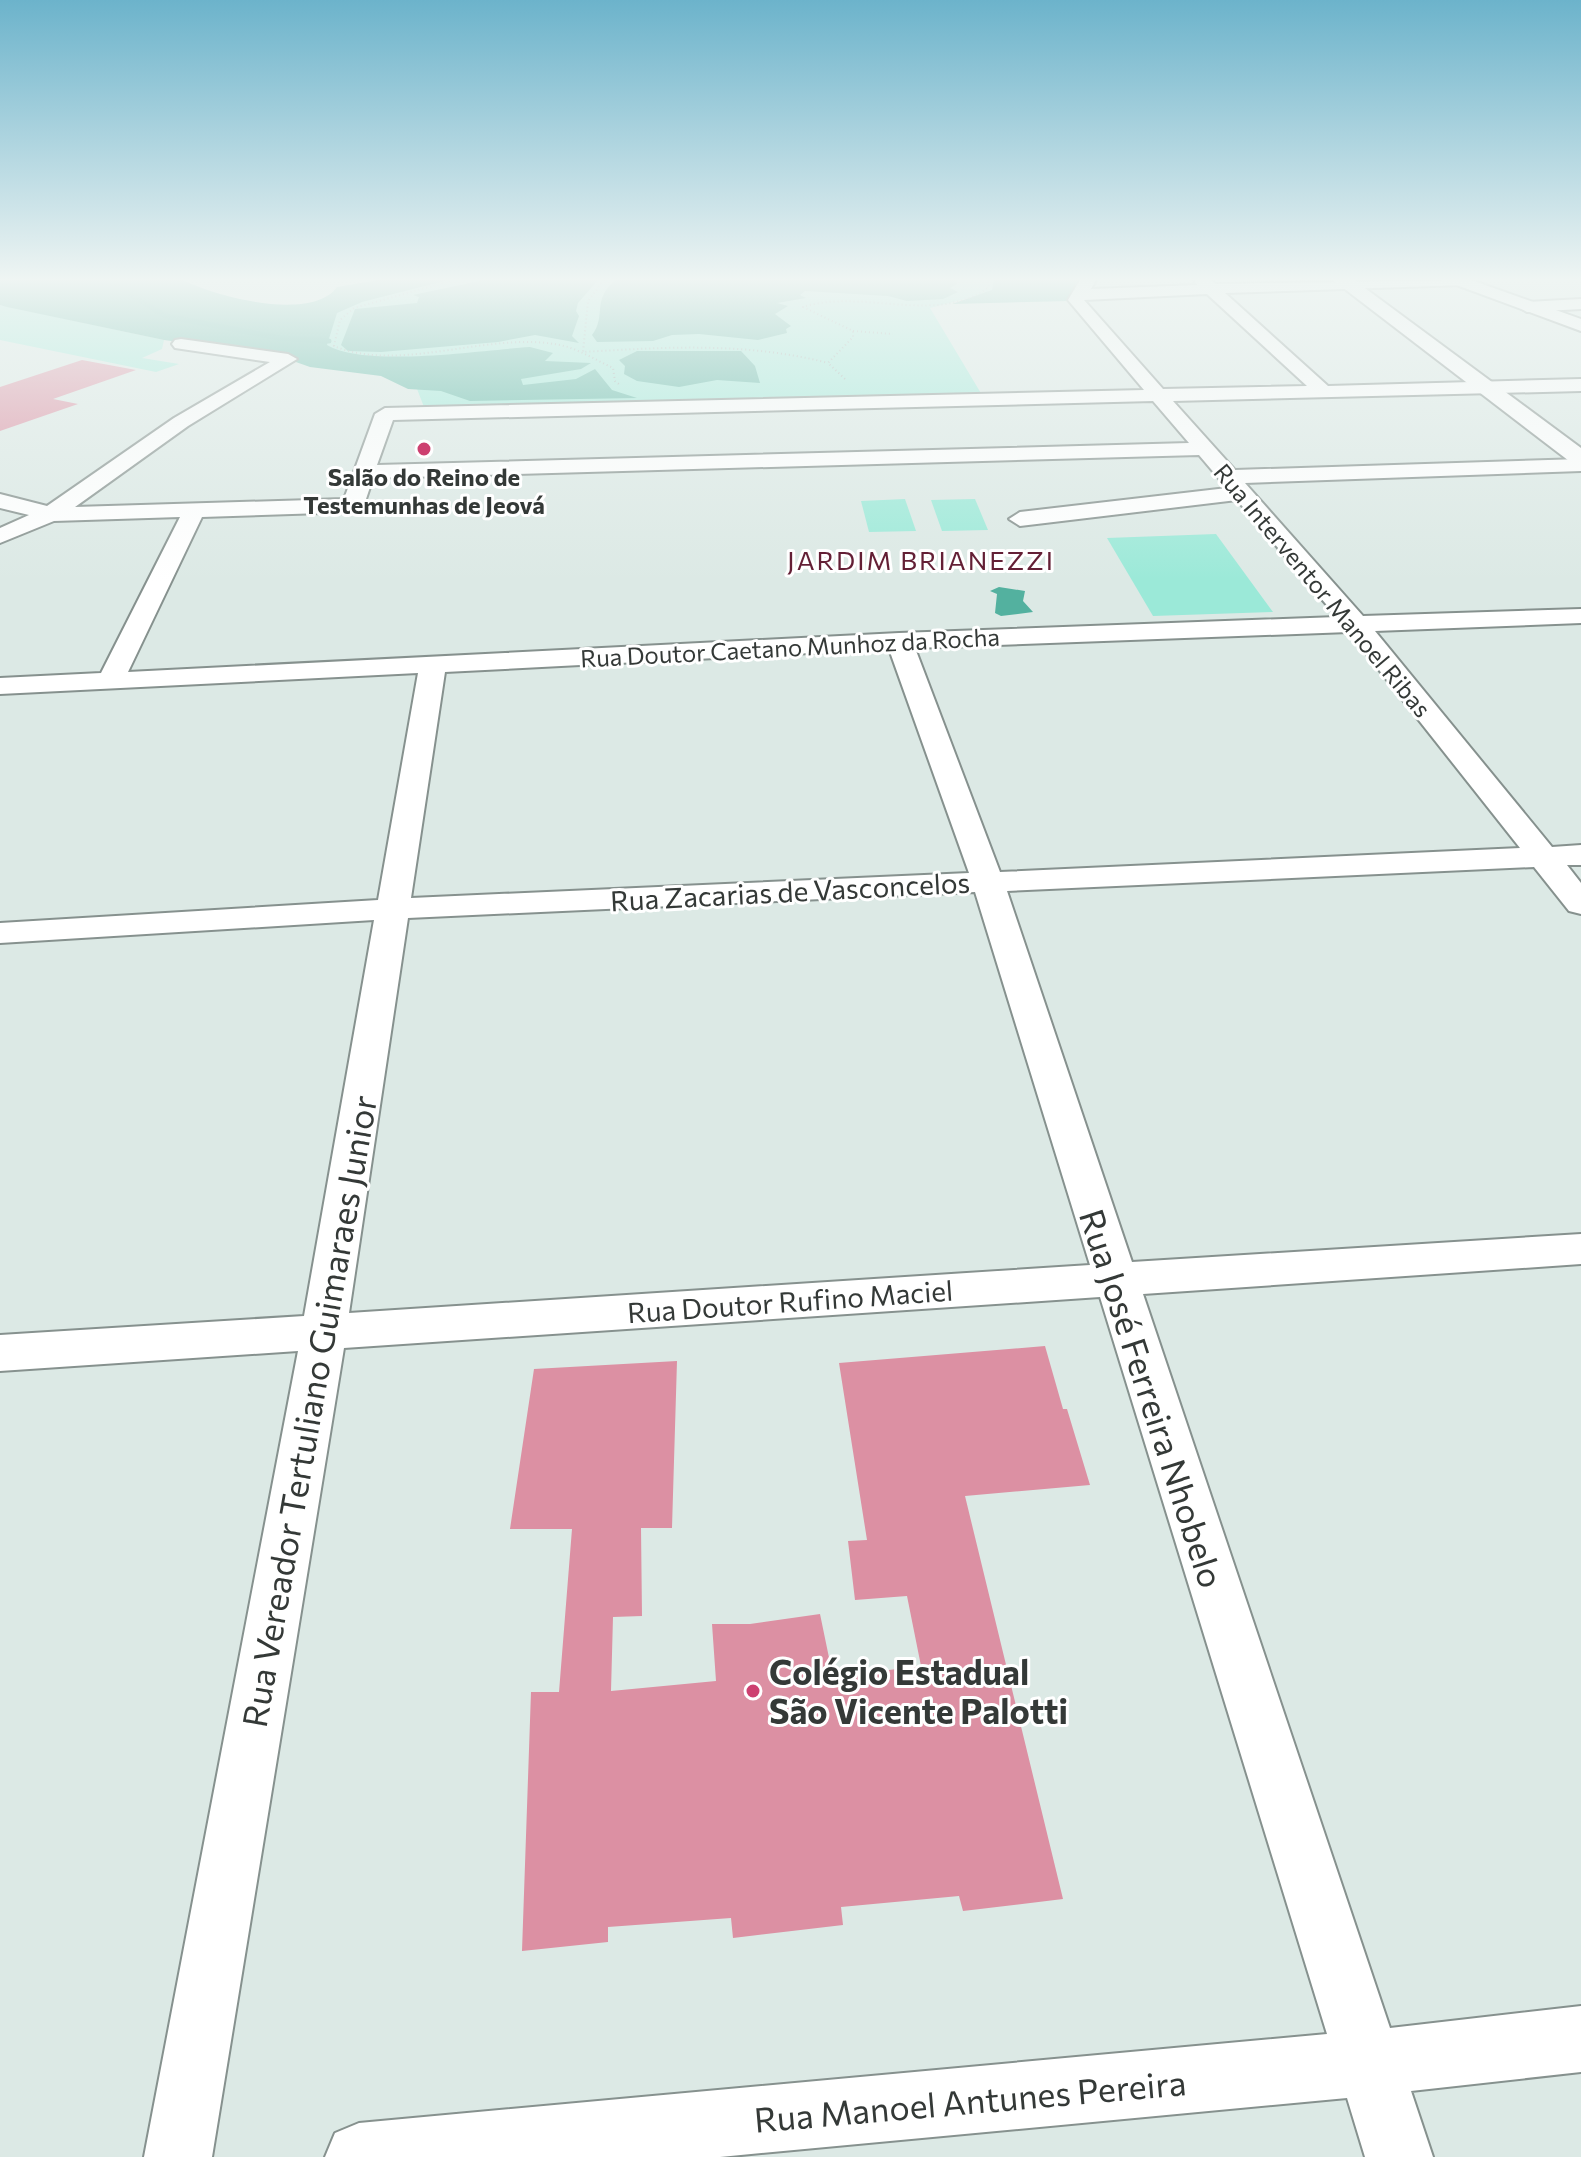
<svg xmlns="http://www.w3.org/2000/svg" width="1581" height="2157" font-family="Commissioner,sans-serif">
	<rect width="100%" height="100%" fill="#dce9e5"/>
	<g fill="#9be9d8">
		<polygon points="432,280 1000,280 996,291 930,308 982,395 424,407 412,376 317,366 312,321 345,302"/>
		<polygon points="0,305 164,340 162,349 142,358 179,364 156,372 0,340"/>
		<polygon points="905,499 916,531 869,532 861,501"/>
		<polygon points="975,499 988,530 942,531 931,500"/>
		<polygon points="1216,534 1273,612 1153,616 1107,538"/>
	</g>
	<g fill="#56b4a1">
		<path d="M0,280H183C216,297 312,322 337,287L379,280H448L362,302L337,313L327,345C365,368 482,350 530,347L553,353L545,361L591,363L581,369L521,379L523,385L576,379L595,369L612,390L637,398L470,401L441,391L408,389L381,376L310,367L276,355L164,340L7,307L0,305Z"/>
		<polygon points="994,280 1083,280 1069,301 952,304 992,290"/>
	</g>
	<g fill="#53b19f">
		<polygon points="484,280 598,280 578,303 576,311 579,316 572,336 579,343 535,335 498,342 381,352 348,351 341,345 355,309 417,303 419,297 413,295"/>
		<path d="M616,280H955L957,284L950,288L958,292L943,299L907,301L888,296L805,291L800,295L806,298L777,303L788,306L775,314L791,326L786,329L787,333L758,340L699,334L672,335L653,341L597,342L592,335C607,316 591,299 616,280Z"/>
		<polygon points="637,351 741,351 755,366 760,383 717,380 679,387 637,381 624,374 625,366 619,360"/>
		<polygon points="999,587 1025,591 1023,601 1033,612 1001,616 995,613 997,594 990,591"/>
	</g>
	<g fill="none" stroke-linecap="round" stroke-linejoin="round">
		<polyline stroke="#53b19f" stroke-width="5" points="107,280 165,316 280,338 329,341"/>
	</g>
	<g fill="#dc90a3">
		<polygon points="82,360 136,370 53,399 78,404 0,431 0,387"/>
		<polygon points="1045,1346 1063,1409 1067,1409 1090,1485 965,1496 1063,1899 963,1911 959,1896 841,1907 843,1925 733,1938 731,1918 608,1927 608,1942 522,1951 531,1692 559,1692 572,1529 510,1529 534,1369 677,1361 672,1528 641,1528 642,1616 613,1617 611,1691 716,1681 712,1624 750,1624 820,1614 833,1677 921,1666 907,1596 855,1600 848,1541 867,1540 839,1363"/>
	</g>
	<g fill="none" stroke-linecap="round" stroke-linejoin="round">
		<defs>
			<g id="minor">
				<path d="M1080,280H1096L1091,289L1197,285L1194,280H1211L1215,284L1471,280L1464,285L1225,293L1328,386L1581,379V391L1173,401L1235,470L1581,459V471L1245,483L1363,616L1581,609V623L1375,631L1552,847L1581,845V865H1567L1581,883V914L1569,911L1534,867L1007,891L1132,1262L1581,1234V1264L1143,1294L1390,2028L1581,2006V2072L1411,2091L1433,2157H1365L1347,2098L720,2157H325L335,2133L359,2123L1327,2034L1100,1297L344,1348L212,2157H144L298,1351L0,1371V1335L304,1316L374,920L0,943V923L378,900L418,673L0,694V678L101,673L180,517L54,521L0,543V528L29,515L0,508V494L47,506L174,418L270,362L175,348L172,344L175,340L181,339L288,354L297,359L188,426L75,507L344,499L375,414L385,408L1144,390L1068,300ZM1207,294L1307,386L1163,389L1084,300ZM1153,401L1189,443L377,465L393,420ZM1199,455L1227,488L1020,512L1009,519L1020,526L1237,500L1337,617L899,633L128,672L202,517L353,512L364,505L373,478ZM1349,632L1520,848L1000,872L915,648ZM889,649L969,873L411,898L445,672ZM975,892L1090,1265L349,1313L408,918Z"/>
				<polygon points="1581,299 1581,309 1527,312 1519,307 1527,302"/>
			</g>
			<g id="major">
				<polygon points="1333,280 1354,280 1581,448 1581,466 1573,464"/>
				<polygon points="1443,280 1471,280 1581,319 1581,331"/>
			</g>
		</defs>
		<use href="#minor" stroke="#86918e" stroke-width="4"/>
		<use href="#major" stroke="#86918e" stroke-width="4"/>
		<g stroke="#a0aaa7" stroke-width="2" stroke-dasharray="1 3" stroke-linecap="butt">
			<path d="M454,280L354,308L340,320L334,346C402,375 497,327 568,347C583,352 598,361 613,368L615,381L620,385"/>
			<path d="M604,280L588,301L583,352C666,347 747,342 828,363"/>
			<polyline points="853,331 893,334"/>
			<path d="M845,379L828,363L853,337V331L803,307C862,288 937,326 989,287L988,280"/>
		</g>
		<use href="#minor" fill="#fff" fill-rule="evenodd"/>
		<use href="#major" fill="#fff" fill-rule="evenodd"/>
	</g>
	<linearGradient id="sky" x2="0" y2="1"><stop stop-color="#6cb3cb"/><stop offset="0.48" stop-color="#eff5f3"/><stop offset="1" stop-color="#eff5f3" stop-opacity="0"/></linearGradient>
	<rect width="1581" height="582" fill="url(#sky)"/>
	<g fill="#cd4070" stroke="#fff" stroke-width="3">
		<circle cx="424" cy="449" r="8"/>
		<circle cx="753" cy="1691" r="8"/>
	</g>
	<g text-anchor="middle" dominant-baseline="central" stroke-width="6" stroke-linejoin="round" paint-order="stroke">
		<g font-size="24" font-weight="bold" fill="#343937" stroke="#fff">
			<text x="424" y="476">Salão do Reino de<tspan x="424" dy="28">Testemunhas de Jeová</tspan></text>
		</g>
		<g font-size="24" fill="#343937" stroke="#fff">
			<text transform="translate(1323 590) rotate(50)">Rua Interventor Manoel Ribas</text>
			<text transform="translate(790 647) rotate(-3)">Rua Doutor Caetano Munhoz da Rocha</text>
		</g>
		<g font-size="26" letter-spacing="2" fill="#631f35" stroke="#fff">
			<text x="921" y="559">JARDIM BRIANEZZI</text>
		</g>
		<g font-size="28" fill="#343937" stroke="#fff">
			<text transform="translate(790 891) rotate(-3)">Rua Zacarias de Vasconcelos</text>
			<text transform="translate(790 1301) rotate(-4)">Rua Doutor Rufino Maciel</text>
		</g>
		<g font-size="34" fill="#343937" stroke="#fff">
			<text transform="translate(1153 1398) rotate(72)">Rua José Ferreira Nhobelo</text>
			<text transform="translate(308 1411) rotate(-80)">Rua Vereador Tertuliano Guimaraes Junior</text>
			<text transform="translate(970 2100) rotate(-5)">Rua Manoel Antunes Pereira</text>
		</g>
		<g font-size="34" font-weight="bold" fill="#343937" stroke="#fff" text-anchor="start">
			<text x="769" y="1671">Colégio Estadual<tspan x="769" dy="39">São Vicente Palotti</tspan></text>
		</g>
	</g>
</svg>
